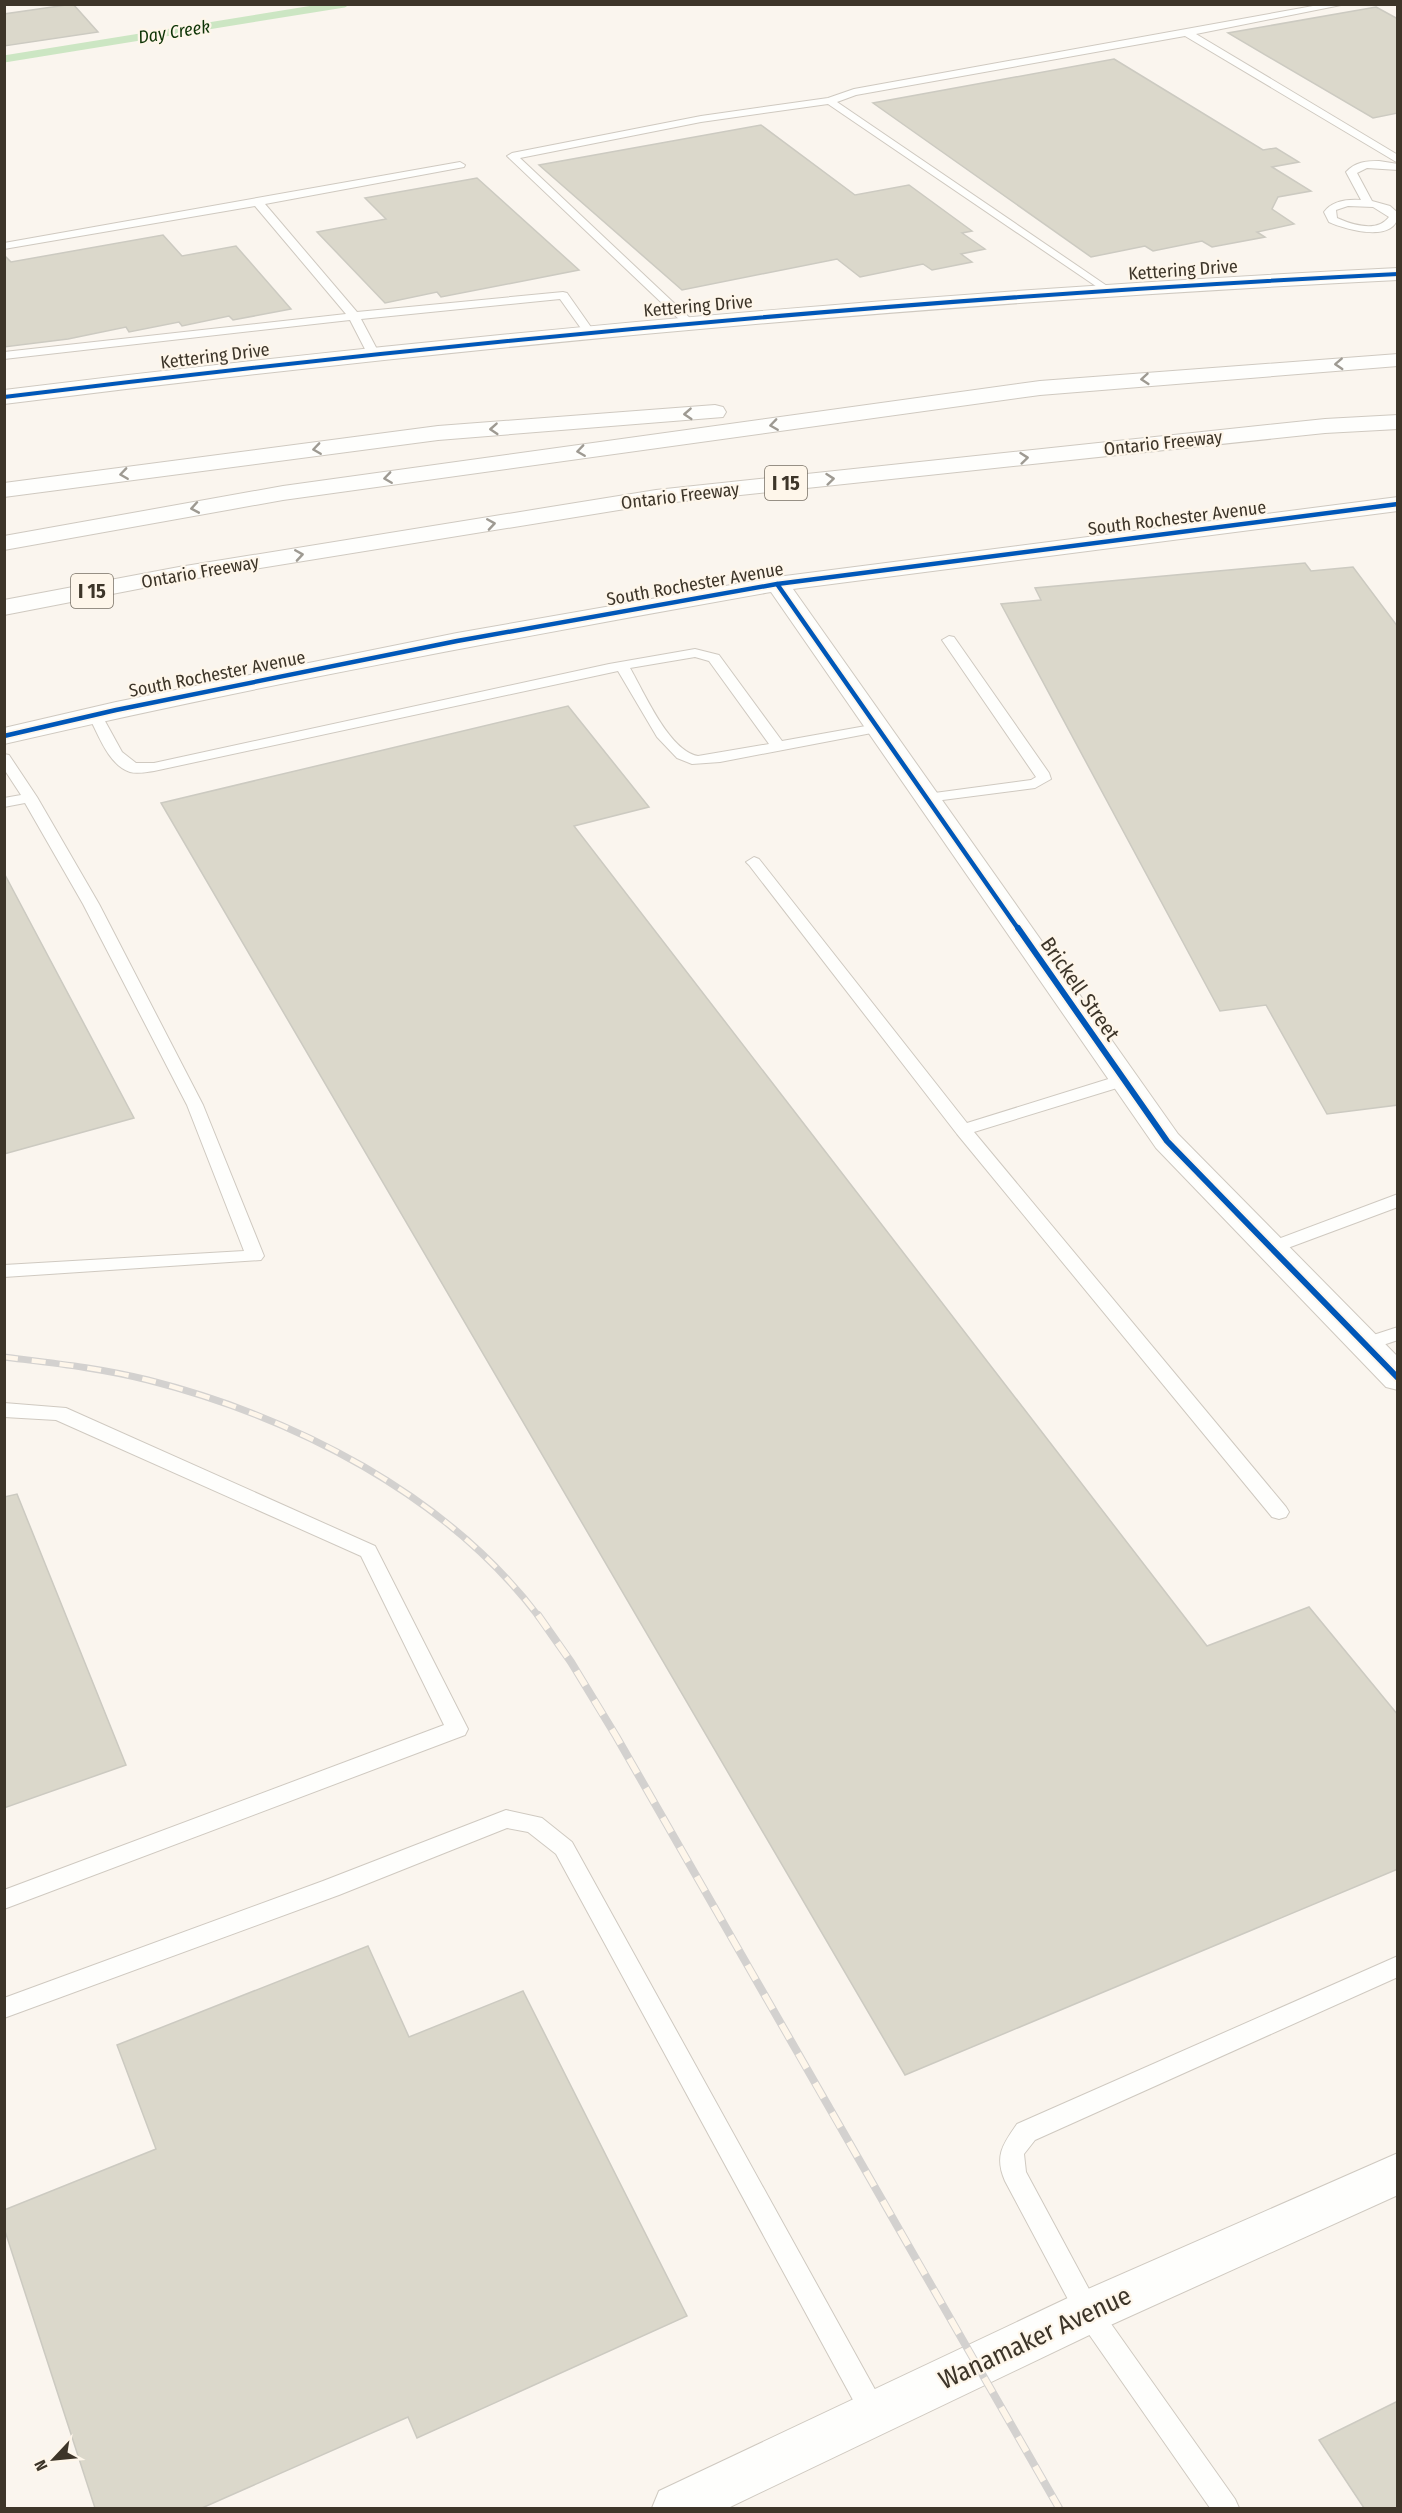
<svg xmlns="http://www.w3.org/2000/svg" width="1402" height="2513" font-family="'Fira Sans Condensed',sans-serif">
	<rect width="100%" height="100%" fill="#faf5ee"/>
	<g fill="none" stroke-linecap="round" stroke-linejoin="round">
		<polyline stroke="#cce6c3" stroke-width="7" points="4,59 344,4"/>
	</g>
	<g fill="#dbd8cb" stroke="#cccac1" stroke-width="1.5">
		<polygon points="73,4 98,32 4,46 4,14"/>
		<polygon points="1376,7 1398,19 1398,113 1373,118 1228,33"/>
		<polygon points="1114,59 1263,150 1276,148 1299,162 1272,167 1311,191 1278,197 1272,209 1294,224 1257,232 1265,237 1212,247 1202,241 1153,251 1145,246 1091,257 873,103"/>
		<polygon points="761,125 855,195 909,185 972,231 962,233 985,249 961,254 972,262 932,270 923,264 860,277 837,259 682,290 539,165"/>
		<polygon points="477,178 579,270 441,297 437,292 385,303 317,232 386,219 365,198"/>
		<polygon points="163,235 182,256 236,246 291,309 233,320 229,316 182,326 179,322 129,332 126,327 68,339 4,347 4,255 11,262"/>
		<polygon points="1305,563 1311,571 1353,567 1398,627 1398,1105 1327,1114 1266,1005 1220,1011 1001,604 1041,600 1035,588"/>
		<polygon points="568,706 649,807 574,826 1207,1646 1309,1607 1398,1715 1398,1869 905,2075 161,803"/>
		<polygon points="4,873 134,1118 4,1154"/>
		<polygon points="17,1494 126,1765 4,1808 4,1497"/>
		<polygon points="368,1946 409,2037 523,1991 687,2316 417,2438 408,2417 202,2508 95,2508 4,2228 4,2210 156,2149 117,2045"/>
		<polygon points="1398,2401 1398,2508 1364,2508 1319,2440"/>
	</g>
	<g fill="none" stroke-linecap="round" stroke-linejoin="round">
		<defs>
			<g id="service">
				<polygon points="1324,4 1346,4 1196,34 1398,155 1398,163 1185,36 856,95 837,102 1110,288 1112,290 1106,293 828,104 701,122 520,158 692,320 692,324 684,324 507,156 512,153 701,116 828,98 854,89"/>
				<path d="M1379,161L1398,164V170L1367,168L1357,173L1372,201L1390,206L1398,213C1398,244 1346,230 1329,222L1324,212C1332,201 1347,199 1361,200L1346,172C1355,162 1366,161 1379,161ZM1348,206L1373,207L1389,217C1377,233 1353,225 1337,218L1336,210Z"/>
				<polygon points="460,162 465,165 464,167 265,204 357,312 563,292 567,293 593,330 593,334 585,334 560,299 361,319 379,353 373,357 367,353 350,320 4,359 4,352 346,314 255,206 4,249 4,243"/>
				<polygon points="949,636 954,637 1049,773 1051,779 1035,788 927,802 920,798 927,794 1031,780 1036,777 942,640"/>
				<path d="M695,649L719,655L782,741L877,724L884,728L877,732L720,762L692,764L677,758L657,737L618,671L154,771C147,772 137,774 130,772C108,765 98,733 88,715L95,711L100,712L122,752L136,763H154L609,664ZM695,657L709,661L769,744L698,756C669,751 644,692 630,668Z"/>
				<polygon points="4,754 9,755 37,797 99,904 203,1105 264,1256 261,1260 4,1277 4,1265 244,1251 187,1105 83,904 25,803 4,807 4,798 21,795 4,769"/>
				<polygon points="754,857 759,859 967,1123 1118,1076 1130,1076 1132,1080 1130,1084 974,1132 1286,1507 1289,1512 1286,1517 1279,1519 1272,1517 957,1134 749,865 746,862"/>
				<polygon points="1398,1194 1398,1207 1277,1252 1265,1252 1262,1248 1265,1244"/>
				<polygon points="1398,1327 1398,1340 1365,1351 1358,1350 1356,1345 1358,1340"/>
				<polygon points="4,1403 66,1408 375,1546 468,1729 465,1735 4,1909 4,1890 444,1725 361,1556 56,1420 4,1417"/>
				<polygon points="506,1810 542,1818 572,1842 883,2404 887,2413 883,2422 874,2426 865,2422 556,1854 528,1832 507,1828 339,1895 4,2018 4,1998 323,1881"/>
				<path d="M1398,1956V1977L1035,2140L1024,2154L1026,2172L1097,2304L1235,2499L1239,2508H1210L1079,2320L1005,2181C994,2156 1003,2144 1017,2124Z"/>
			</g>
			<g id="minor">
				<path d="M1398,268V280C931,303 468,346 4,404V390C468,333 931,291 1398,268Z"/>
				<path d="M1398,497V511L793,589L1178,1134L1398,1357V1390L1386,1387L1156,1148L771,592C514,638 258,685 4,744V728L116,702L457,633L777,577Z"/>
			</g>
			<polygon id="tertiary" points="1398,2153 1398,2195 1104,2328 728,2508 652,2508 659,2491 1072,2296"/>
			<g id="motorway">
				<polygon points="1398,354 1398,366 1040,395 283,500 4,550 4,536 283,486 1040,381"/>
				<polygon points="715,405 723,407 726,412 723,417 438,440 4,497 4,483 438,426"/>
				<polygon points="1398,415 1398,429 1325,433 656,504 179,581 4,615 4,600 179,567 656,490 1325,419"/>
			</g>
		</defs>
		<use href="#service" stroke="#cfc9c0" stroke-width="2"/>
		<use href="#minor" stroke="#cfc9c0" stroke-width="2"/>
		<use href="#tertiary" stroke="#cfc9c0" stroke-width="2"/>
		<use href="#motorway" stroke="#cfc9c0" stroke-width="2"/>
		<use href="#service" fill="#fefefc" fill-rule="evenodd"/>
		<use href="#minor" fill="#fefefc" fill-rule="evenodd"/>
		<use href="#tertiary" fill="#fefefc" fill-rule="evenodd"/>
		<use href="#motorway" fill="#fefefc" fill-rule="evenodd"/>
		<defs>
			<path id="rail-far1" d="M4,1357C52,1363 101,1368 148,1380C294,1417 447,1495 539,1617"/>
			<polyline id="rail" points="538,1615 571,1662 616,1736 1059,2508"/>
		</defs>
		<use href="#rail-far1" stroke="#d3d1cf" stroke-width="7"/>
		<use href="#rail" stroke="#d3d1cf" stroke-width="8"/>
		<use href="#rail-far1" stroke="#fef6ea" stroke-width="4.5" stroke-dasharray="14" stroke-linecap="butt"/>
		<use href="#rail" stroke="#fef6ea" stroke-width="6" stroke-dasharray="17" stroke-linecap="butt"/>
		<defs>
			<path id="cycleway-far2" d="M4,397C468,340 931,297 1398,274"/>
			<g id="cycleway-far1">
				<polyline points="777,584 1019,930"/>
				<polyline points="4,736 116,710 457,641 777,584 1398,504"/>
			</g>
			<polyline id="cycleway" points="1018,928 1167,1141 1398,1378"/>
		</defs>
		<use href="#cycleway-far2" stroke="#fef6ea" stroke-width="6"/>
		<use href="#cycleway-far1" stroke="#fef6ea" stroke-width="8"/>
		<use href="#cycleway" stroke="#fef6ea" stroke-width="10"/>
		<use href="#cycleway-far2" stroke="#0057b8" stroke-width="4"/>
		<use href="#cycleway-far1" stroke="#0057b8" stroke-width="4.5"/>
		<use href="#cycleway" stroke="#0057b8" stroke-width="6"/>
	</g>
	<defs><path id="oneway-chevron" d="M-2-3.5L2.5 0L-2 3.5" fill="none" stroke-width="1.6" stroke-linecap="round" stroke-linejoin="round" transform="scale(1.5)"/></defs>
	<g stroke="#9e9a92">
		<use href="#oneway-chevron" transform="translate(1339 364) rotate(177)"/>
		<use href="#oneway-chevron" transform="translate(1145 379) rotate(175)"/>
		<use href="#oneway-chevron" transform="translate(688 414) rotate(176)"/>
		<use href="#oneway-chevron" transform="translate(774 425) rotate(172)"/>
		<use href="#oneway-chevron" transform="translate(494 429) rotate(176)"/>
		<use href="#oneway-chevron" transform="translate(317 449) rotate(172)"/>
		<use href="#oneway-chevron" transform="translate(581 451) rotate(172)"/>
		<use href="#oneway-chevron" transform="translate(1024 458) rotate(-6)"/>
		<use href="#oneway-chevron" transform="translate(124 474) rotate(172)"/>
		<use href="#oneway-chevron" transform="translate(388 478) rotate(172)"/>
		<use href="#oneway-chevron" transform="translate(830 479) rotate(-6)"/>
		<use href="#oneway-chevron" transform="translate(195 508) rotate(170)"/>
		<use href="#oneway-chevron" transform="translate(491 524) rotate(-9)"/>
		<use href="#oneway-chevron" transform="translate(299 555) rotate(-9)"/>
	</g>
	<g text-anchor="middle" dominant-baseline="central" stroke-width="4.5" stroke-linejoin="round" paint-order="stroke">
		<g font-size="18" font-style="italic" fill="#0e3406" stroke="#fef6ea">
			<text transform="translate(174 32) rotate(-9)">Day Creek</text>
		</g>
		<g font-size="18" fill="#3d3529" stroke="#fef6ea">
			<text transform="translate(1183 270) rotate(-4)">Kettering Drive</text>
			<text transform="translate(698 306) rotate(-5)">Kettering Drive</text>
			<text transform="translate(215 356) rotate(-7)">Kettering Drive</text>
			<text transform="translate(1163 443) rotate(-6)">Ontario Freeway</text>
			<text transform="translate(680 496) rotate(-7)">Ontario Freeway</text>
			<text transform="translate(1177 518) rotate(-7)">South Rochester Avenue</text>
			<text transform="translate(200 572) rotate(-10)">Ontario Freeway</text>
			<text transform="translate(695 584) rotate(-10)">South Rochester Avenue</text>
			<text transform="translate(217 674) rotate(-11)">South Rochester Avenue</text>
		</g>
		<g fill="#fef6ea" stroke="#776f63" stroke-width="1.5">
			<rect x="765" y="466" width="42" height="34" rx="4.5"/>
			<rect x="71" y="574" width="42" height="34" rx="4.5"/>
		</g>
		<g font-size="20" font-weight="bold" fill="#3d3529">
			<text x="786" y="483">I 15</text>
			<text x="92" y="591">I 15</text>
		</g>
		<g font-size="21" fill="#3d3529" stroke="#fef6ea">
			<text transform="translate(1080 989) rotate(55)">Brickell Street</text>
		</g>
		<g font-size="26" fill="#3d3529" stroke="#fef6ea">
			<text transform="translate(1035 2338) rotate(-25)">Wanamaker Avenue</text>
		</g>
	</g>
	<rect width="1402" height="2513" fill="none" stroke="#3d3529" stroke-width="12"/>
	<g transform="translate(54 2459) rotate(244)" stroke="#fef6ea" stroke-width="4.5" paint-order="stroke">
	<path d="M0-4.5L10 22L0 15L-10 22Z" fill="#3d3529"/>
	<text y="-9" font-size="16" font-weight="bold" text-anchor="middle" fill="#3d3529">N</text>
	</g>
</svg>
